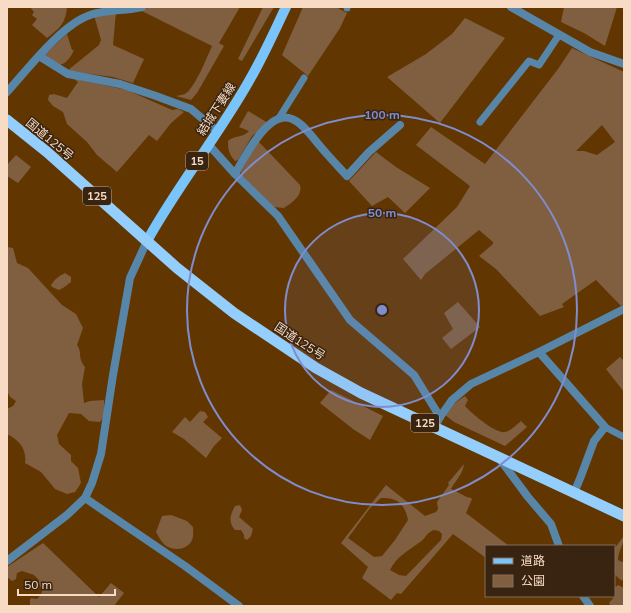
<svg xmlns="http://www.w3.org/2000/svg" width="631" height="613" font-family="Mulish,'Noto Sans JP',sans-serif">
	<rect width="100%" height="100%" fill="#623600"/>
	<g fill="#805e40" fill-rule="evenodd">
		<path d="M30,7H67C66,23 59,29 47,38L32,25L37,19L32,15L34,12Z"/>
		<path d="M151,7H240L219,43L224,46L197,93L191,100L176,96C179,95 183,95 185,94C195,88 207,57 212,46L140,10Z"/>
		<polygon points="263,7 274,7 242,61 238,59"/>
		<polygon points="303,7 336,7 347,13 340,28 308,76 282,55"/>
		<polygon points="564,7 617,7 605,46 584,33 561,22"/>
		<polygon points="116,11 113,45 144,59 133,83 113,77 67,71 99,45 101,40 94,15"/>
		<polygon points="465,18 505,38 440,123 387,77 426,54 452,34"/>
		<path d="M67,34L72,50H74C71,57 66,64 59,65L44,55Z"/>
		<path d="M572,48L624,72V97L623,98L624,100V304L621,306L596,280L562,304L564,307L540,316L496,269L479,256L493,244V242L479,230L425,274L421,280L403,259L457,207L470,186L416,145L431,127L485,164L558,69ZM602,125L615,142L597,155L584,151H576Z"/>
		<polygon points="74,79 127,90 172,110 178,109 184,112 171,123 157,141 149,135 117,172 97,155 87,142 67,124 63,112 53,106 48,100 49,95 54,94 67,98 78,82"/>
		<path d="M248,111L268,123L252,136L238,160L235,161C229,154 228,150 228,141C234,135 243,138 249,131L239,127Z"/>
		<path d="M259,142L300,185C303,196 291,203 284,208L274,207L241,176V172L255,144Z"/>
		<polygon points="376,152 396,167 430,188 405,213 388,197 372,206 349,181"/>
		<polygon points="16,155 31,167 18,183 7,176 7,165"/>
		<path d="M7,247L13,248L17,263L28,268L62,305L76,314L83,328L77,345C83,354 77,357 85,367L82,384L84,403L90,401L104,400V416L100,422L89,421L81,414L69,413L57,435L59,444L71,455V461L78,468L81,483L75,492L67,494L55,489L41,472L25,463C27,449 19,440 7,434V409L13,406L16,401L10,397L7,391Z"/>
		<path d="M65,273L71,277V282L63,288L59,290L52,287L51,285C55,279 59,276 65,273Z"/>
		<polygon points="458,302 480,327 451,349 442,338 453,329 444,313"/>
		<polygon points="620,357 624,361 624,392 606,369"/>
		<polygon points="331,390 383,416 370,440 353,429 320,403"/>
		<path d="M465,396L468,400L465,406C471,413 496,434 505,432C511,431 516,425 521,421L527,427L505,446L454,422L445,415L449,407Z"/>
		<polygon points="200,411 205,412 208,417 203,422 222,438 214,446 206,458 184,439 172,432 185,417 190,422"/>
		<path d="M464,464C463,474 455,481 451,489L467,497L471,498L472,499L466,513L509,546H486V558L453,534L401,594L397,593L391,600L362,578L368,567L341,543L386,485L425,516L436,512L438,509L437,502L449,485L448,483ZM381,498C398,497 405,505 408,520L395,540L382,556L374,557L348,538L370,508ZM434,530L439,531L442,534L441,540L406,576L399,575L390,570C396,557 409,550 420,542C426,538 427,532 434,530Z"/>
		<path d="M240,505L242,510L239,517L253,529L251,536L247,540L244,538V535L241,530H235C228,522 230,515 235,506Z"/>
		<path d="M171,515L187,521L193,527C193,531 194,536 192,540C188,549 176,551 168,547C162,544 159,537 156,532L162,516Z"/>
		<path d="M624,536C624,545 618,551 618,560L622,562L624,561V577L622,581L614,574V549Z"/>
		<polygon points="43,543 99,597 111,583 124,593 114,606 30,606 30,600 31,598 37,599 41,595 42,591 39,583 39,580 34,575 22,571 17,573 16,579 12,581 7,577 7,567"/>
		<polygon points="618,585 624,588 624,606 611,606 609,603 615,596 614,588"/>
	</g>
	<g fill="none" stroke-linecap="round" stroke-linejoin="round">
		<g stroke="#5886a8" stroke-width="7">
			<polyline points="347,8 347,7"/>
			<polyline points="279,118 304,78"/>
			<polyline points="480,122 529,61 539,65 559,35"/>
			<polyline points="605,427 624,437"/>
		</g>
		<g stroke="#5886a8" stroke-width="8">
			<polyline points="511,7 590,52 624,64"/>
			<polyline points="39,56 68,74 120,84 156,96 191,109 217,131"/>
			<path d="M7,92C28,69 61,25 90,15C107,9 125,11 142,7"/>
			<polyline points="208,144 235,174 278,216 350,320 414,375 440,417"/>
			<path d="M235,174C244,158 269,108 292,119C303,123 313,138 320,146C329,157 338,166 347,176L369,152L400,125"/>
			<polyline points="539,352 605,427 594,441 581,476 574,493"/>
			<polyline points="434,428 440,417 452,400 471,384 539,352 624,309"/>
			<polyline points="499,458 528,497 551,524 559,546"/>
			<polyline points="85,498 185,566 239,606"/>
			<polyline points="7,561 67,515 85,498 92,483 101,454 113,375 130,278 147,241"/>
			<polyline points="583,596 590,606"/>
		</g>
		<path stroke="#7ac4fc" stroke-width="10" d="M147,241C178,185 218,136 249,81C263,57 274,32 286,7"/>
		<polyline stroke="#94cefc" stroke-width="11" points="7,120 47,152 177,268 234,313 316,368 361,393 624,516"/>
	</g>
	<circle cx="382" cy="310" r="97" fill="#7f8dcf" fill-opacity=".12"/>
	<g fill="none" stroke="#7f8dcf" stroke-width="2">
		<circle cx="382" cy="310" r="97"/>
		<circle cx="382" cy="310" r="195"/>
	</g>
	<g text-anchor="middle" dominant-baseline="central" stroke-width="3" stroke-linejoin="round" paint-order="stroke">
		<g fill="#382411" stroke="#bea48e" stroke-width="1">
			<rect x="186" y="152" width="22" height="18" rx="3"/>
			<rect x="83" y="187" width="28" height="18" rx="3"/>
			<rect x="411" y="414" width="28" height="18" rx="3"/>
		</g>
		<g font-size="11" font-weight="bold" fill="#f7dbc4">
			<text x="197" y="161">15</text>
			<text x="97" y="196">125</text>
			<text x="425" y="423">125</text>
		</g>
		<g font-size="12" fill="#f7dbc4" stroke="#382411">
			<text transform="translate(216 109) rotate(-57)">結城下妻線</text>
			<text transform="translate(50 139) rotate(40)">国道125号</text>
			<text transform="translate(300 341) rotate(33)">国道125号</text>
		</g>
	</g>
	<circle cx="382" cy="310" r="6" fill="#7f8dcf" stroke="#382411" stroke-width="2"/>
	<g font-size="12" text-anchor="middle" font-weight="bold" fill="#7f8dcf" stroke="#382411" stroke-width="3" stroke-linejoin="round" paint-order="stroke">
		<text x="382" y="119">100 m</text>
		<text x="382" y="217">50 m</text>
	</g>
	<rect width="631" height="613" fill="none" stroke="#f7dbc4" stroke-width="16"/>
	<rect x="485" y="545" width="130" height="52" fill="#382411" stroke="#846d59"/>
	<rect x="493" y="558" width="20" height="6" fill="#7ac4fc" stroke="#846d59"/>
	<text x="521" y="565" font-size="12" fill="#f7dbc4">道路</text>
	<rect x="493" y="575" width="20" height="12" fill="#805e40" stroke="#846d59"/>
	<text x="521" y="585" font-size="12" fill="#f7dbc4">公園</text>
	<path d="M18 589v6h97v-6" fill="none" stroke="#f7dbc4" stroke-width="2"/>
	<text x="24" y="589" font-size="12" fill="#f7dbc4" stroke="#382411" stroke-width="3" paint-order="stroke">50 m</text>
</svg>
